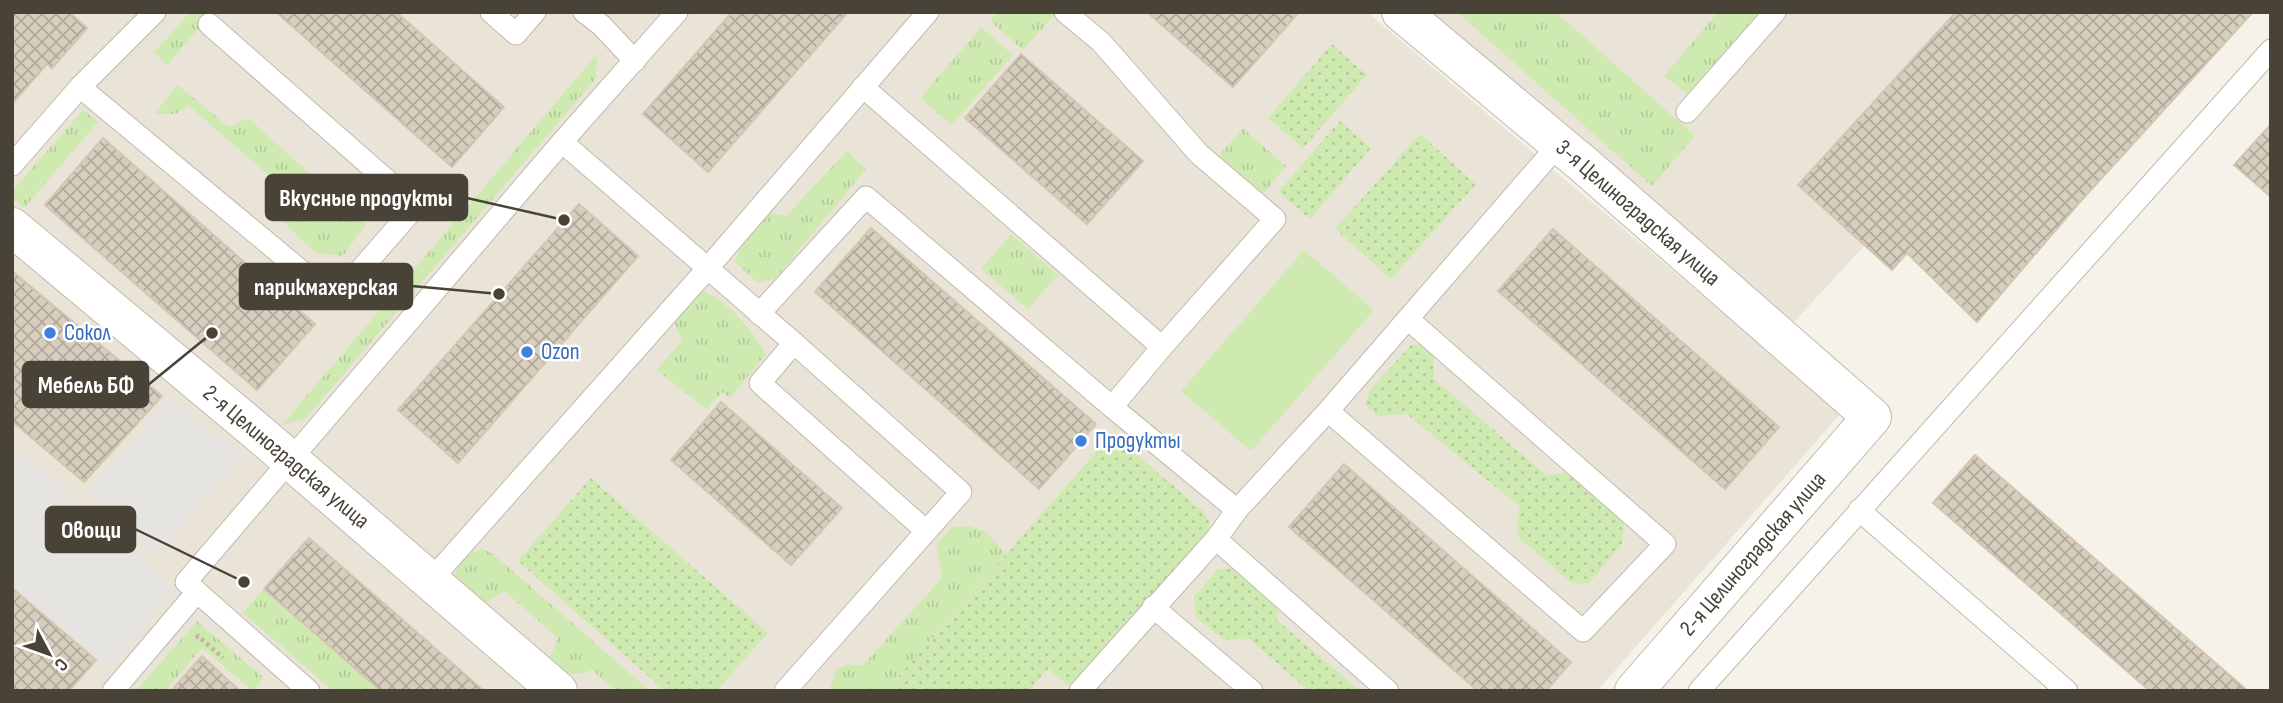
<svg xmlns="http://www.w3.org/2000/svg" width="2283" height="703" font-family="'Sofia Sans Condensed',sans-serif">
	<defs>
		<pattern id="grass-tufts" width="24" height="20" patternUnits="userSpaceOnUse" patternTransform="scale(1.75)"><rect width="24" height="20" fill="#cfeab1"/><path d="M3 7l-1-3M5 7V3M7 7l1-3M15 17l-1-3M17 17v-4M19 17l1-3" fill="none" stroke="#b3ca99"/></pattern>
		<pattern id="park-dots" width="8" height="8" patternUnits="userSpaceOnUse" patternTransform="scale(1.75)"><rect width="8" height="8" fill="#cfeab1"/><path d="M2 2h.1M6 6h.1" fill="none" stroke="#b3ca99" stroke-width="1.8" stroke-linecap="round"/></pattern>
		<pattern id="building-cross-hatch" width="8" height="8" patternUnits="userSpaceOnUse" patternTransform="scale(1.75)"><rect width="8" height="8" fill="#d7cebe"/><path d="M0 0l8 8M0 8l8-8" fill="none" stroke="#b0a99b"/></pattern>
	</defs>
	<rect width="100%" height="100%" fill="#f5f2e9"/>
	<g fill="#e9e4d7">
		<polygon points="12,12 1367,12 1841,413 1597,691 12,691"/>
		<polygon points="1421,12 2080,12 1793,323"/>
	</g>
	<g fill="url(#grass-tufts)">
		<polygon points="190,12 213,12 167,65 154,53"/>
		<polygon points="998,12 1053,12 1055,14 1023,50 990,21"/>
		<polygon points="1457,12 1556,12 1695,136 1652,186"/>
		<polygon points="1718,12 1767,12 1694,99 1664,76"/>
		<polygon points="981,27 1013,55 952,125 920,98"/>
		<polygon points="597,54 596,78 306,418 282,425"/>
		<polygon points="178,85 229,127 248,118 366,224 343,256 316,253 281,220 279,207 281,186 189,106 175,114 154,114"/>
		<polygon points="83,110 98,122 24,208 12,198 12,191"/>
		<polygon points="1243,128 1286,166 1263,194 1219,156"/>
		<polygon points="847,151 866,169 775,279 757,282 735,262 747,232 768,212 786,216"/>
		<polygon points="1011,234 1058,275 1028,309 981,269"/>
		<path d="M701,290C729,301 751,329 766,354L730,398L722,392L707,409L656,370L682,341L675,324L684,304Z"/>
		<polygon points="969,526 985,531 1006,554 886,691 829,691 836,670 848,664 862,666 942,578 936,544 953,527"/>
		<path d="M483,549L493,554L650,691H617L592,670C571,678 566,675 549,660L558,638L504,591L485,603L454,580C458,562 465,554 483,549Z"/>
		<polygon points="264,589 381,691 333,691 243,613"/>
		<polygon points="197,621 264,678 253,691 202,648 165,691 136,691"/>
	</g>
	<g fill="url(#park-dots)">
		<polygon points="1332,44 1367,75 1303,148 1268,118"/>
		<polygon points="1340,121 1371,148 1310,219 1278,192"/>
		<polygon points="1420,134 1476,184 1391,279 1335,229"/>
		<polygon points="1424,344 1433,352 1434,379 1546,475 1574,473 1625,521 1622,544 1587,585 1569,581 1517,536 1519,506 1407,414 1377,416 1366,405 1369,391 1411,345"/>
		<polygon points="1112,434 1203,511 1209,522 1207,537 1075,682 1067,685 1048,669 1029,691 886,691"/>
		<polygon points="591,478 768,633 716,691 665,691 518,561"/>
		<polygon points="1240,568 1276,601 1277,620 1360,691 1309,691 1249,639 1224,640 1196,617 1194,597 1218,569"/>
	</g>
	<polygon fill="#cfeab1" points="1304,250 1374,310 1251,451 1181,391"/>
	<g fill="#e6e4e1">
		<polygon points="170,397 240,457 158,554 87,493"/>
		<polygon points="12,443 176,590 107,669 12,588"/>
	</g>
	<g fill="url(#building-cross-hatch)" stroke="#d2c6b1" stroke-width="2">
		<polygon points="12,12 69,12 87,28 52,68 47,64 12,104"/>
		<polygon points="276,12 396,12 504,107 452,167"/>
		<polygon points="732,12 848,12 708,172 643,114"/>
		<polygon points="1147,12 1299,12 1233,87"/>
		<polygon points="1956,12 2253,12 2079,203 1977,322 1907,253 1892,270 1798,185"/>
		<polygon points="1021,54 1143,161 1087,224 965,118"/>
		<polygon points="2271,124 2271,197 2234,165"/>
		<polygon points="103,138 315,324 257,390 45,205"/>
		<polygon points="579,204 638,256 458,463 398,410"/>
		<polygon points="871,228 1096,424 1039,489 815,292"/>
		<polygon points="1553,229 1779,427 1725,489 1498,291"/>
		<polygon points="12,271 162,396 84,482 12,421"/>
		<polygon points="721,402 842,508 791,565 671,460"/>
		<polygon points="1975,455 2248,691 2150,691 1933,503"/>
		<polygon points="1344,464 1571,662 1546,691 1478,691 1289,527"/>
		<polygon points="309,538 484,691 381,691 264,589"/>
		<polygon points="12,588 96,660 69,691 12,691"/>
		<polygon points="202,656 240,691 171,691"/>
	</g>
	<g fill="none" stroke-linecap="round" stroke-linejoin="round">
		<defs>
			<g id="service">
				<polyline points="491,12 516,34 535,12"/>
				<polyline points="584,12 601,25 635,61"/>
				<polyline points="1065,12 1101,42 1199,154 1275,219 1162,347 1112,407 1237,510"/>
				<polyline points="80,87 335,299 416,206 209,24"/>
				<polyline points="863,87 1162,347"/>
				<polyline points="1687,112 1775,12"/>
				<polyline points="562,142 794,343 961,492 785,691"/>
				<polyline points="12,165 80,87 155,12"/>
				<polyline points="759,314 866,197 1112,407"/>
				<polyline points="794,343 760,383 926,531"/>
				<polyline points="1328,411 1583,631 1665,544 1408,319"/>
				<polyline points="1859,510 2067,691"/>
				<polyline points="1216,539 1388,691"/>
				<polyline points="431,580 707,269 928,12"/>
				<polyline points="1153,607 1252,691"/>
				<polyline points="113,691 197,592"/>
				<polyline points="309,691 186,582 562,142 677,12"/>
				<polyline points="1080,691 1216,539 1237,510 1328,411 1559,144"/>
				<polyline points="1699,691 2271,50"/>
			</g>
			<g id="minor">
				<polyline points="1401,12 1583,164 1872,417 1634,691"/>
				<polyline points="12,227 261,435 558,691"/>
			</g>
		</defs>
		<use href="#service" stroke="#c1baab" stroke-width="23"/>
		<use href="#minor" stroke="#c1baab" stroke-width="40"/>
		<polyline stroke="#c3b79c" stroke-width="4.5" stroke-dasharray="3.5 3.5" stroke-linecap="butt" points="196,638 198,636 223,658"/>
		<use href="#service" stroke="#fff" stroke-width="21"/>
		<use href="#minor" stroke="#fff" stroke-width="38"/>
	</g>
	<g fill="#3f7fe0" stroke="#fff" stroke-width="2.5">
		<circle cx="50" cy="333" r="7"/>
		<circle cx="527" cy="352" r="7"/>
		<circle cx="1081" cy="441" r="7"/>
	</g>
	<g text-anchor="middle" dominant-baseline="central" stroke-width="5" stroke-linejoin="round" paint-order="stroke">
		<g font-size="23" fill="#494337" stroke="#fff">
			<text transform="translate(1638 213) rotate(41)">3-я Целиноградская улица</text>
			<text transform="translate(286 457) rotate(40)">2-я Целиноградская улица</text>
			<text transform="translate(1753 554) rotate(-49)">2-я Целиноградская улица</text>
		</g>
		<g font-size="23" fill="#366cbe" stroke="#fff" text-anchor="start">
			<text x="64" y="333">Сокол</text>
			<text x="541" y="352">Ozon</text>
			<text x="1095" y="441">Продукты</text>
		</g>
	</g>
	<path fill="none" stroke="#494337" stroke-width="2.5" d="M564 220L467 198M499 294L412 286M212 333L148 385M244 582L135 529"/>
	<g fill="#494337" stroke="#fff" stroke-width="2.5">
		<circle cx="564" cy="220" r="7"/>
		<circle cx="499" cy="294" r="7"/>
		<circle cx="212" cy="333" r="7"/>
		<circle cx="244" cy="582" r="7"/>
	</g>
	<g fill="#494337" stroke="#494337" stroke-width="2.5">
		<rect x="266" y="175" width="201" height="45" rx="7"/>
		<rect x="240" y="264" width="172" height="45" rx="7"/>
		<rect x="23" y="362" width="125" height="45" rx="7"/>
		<rect x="46" y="507" width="89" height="45" rx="7"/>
	</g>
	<g font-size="24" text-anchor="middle" font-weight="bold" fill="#fff">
		<text x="366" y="206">Вкусные продукты</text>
		<text x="326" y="295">парикмахерская</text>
		<text x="86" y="393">Мебель БФ</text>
		<text x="91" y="538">Овощи</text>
	</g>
	<rect width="2283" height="703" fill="none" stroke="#494337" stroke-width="28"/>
	<g transform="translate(49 654) rotate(131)" stroke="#ffffff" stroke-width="5" paint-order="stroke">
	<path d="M0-5L12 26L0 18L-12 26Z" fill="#494337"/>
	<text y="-10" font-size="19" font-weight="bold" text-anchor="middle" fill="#494337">С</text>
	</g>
</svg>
